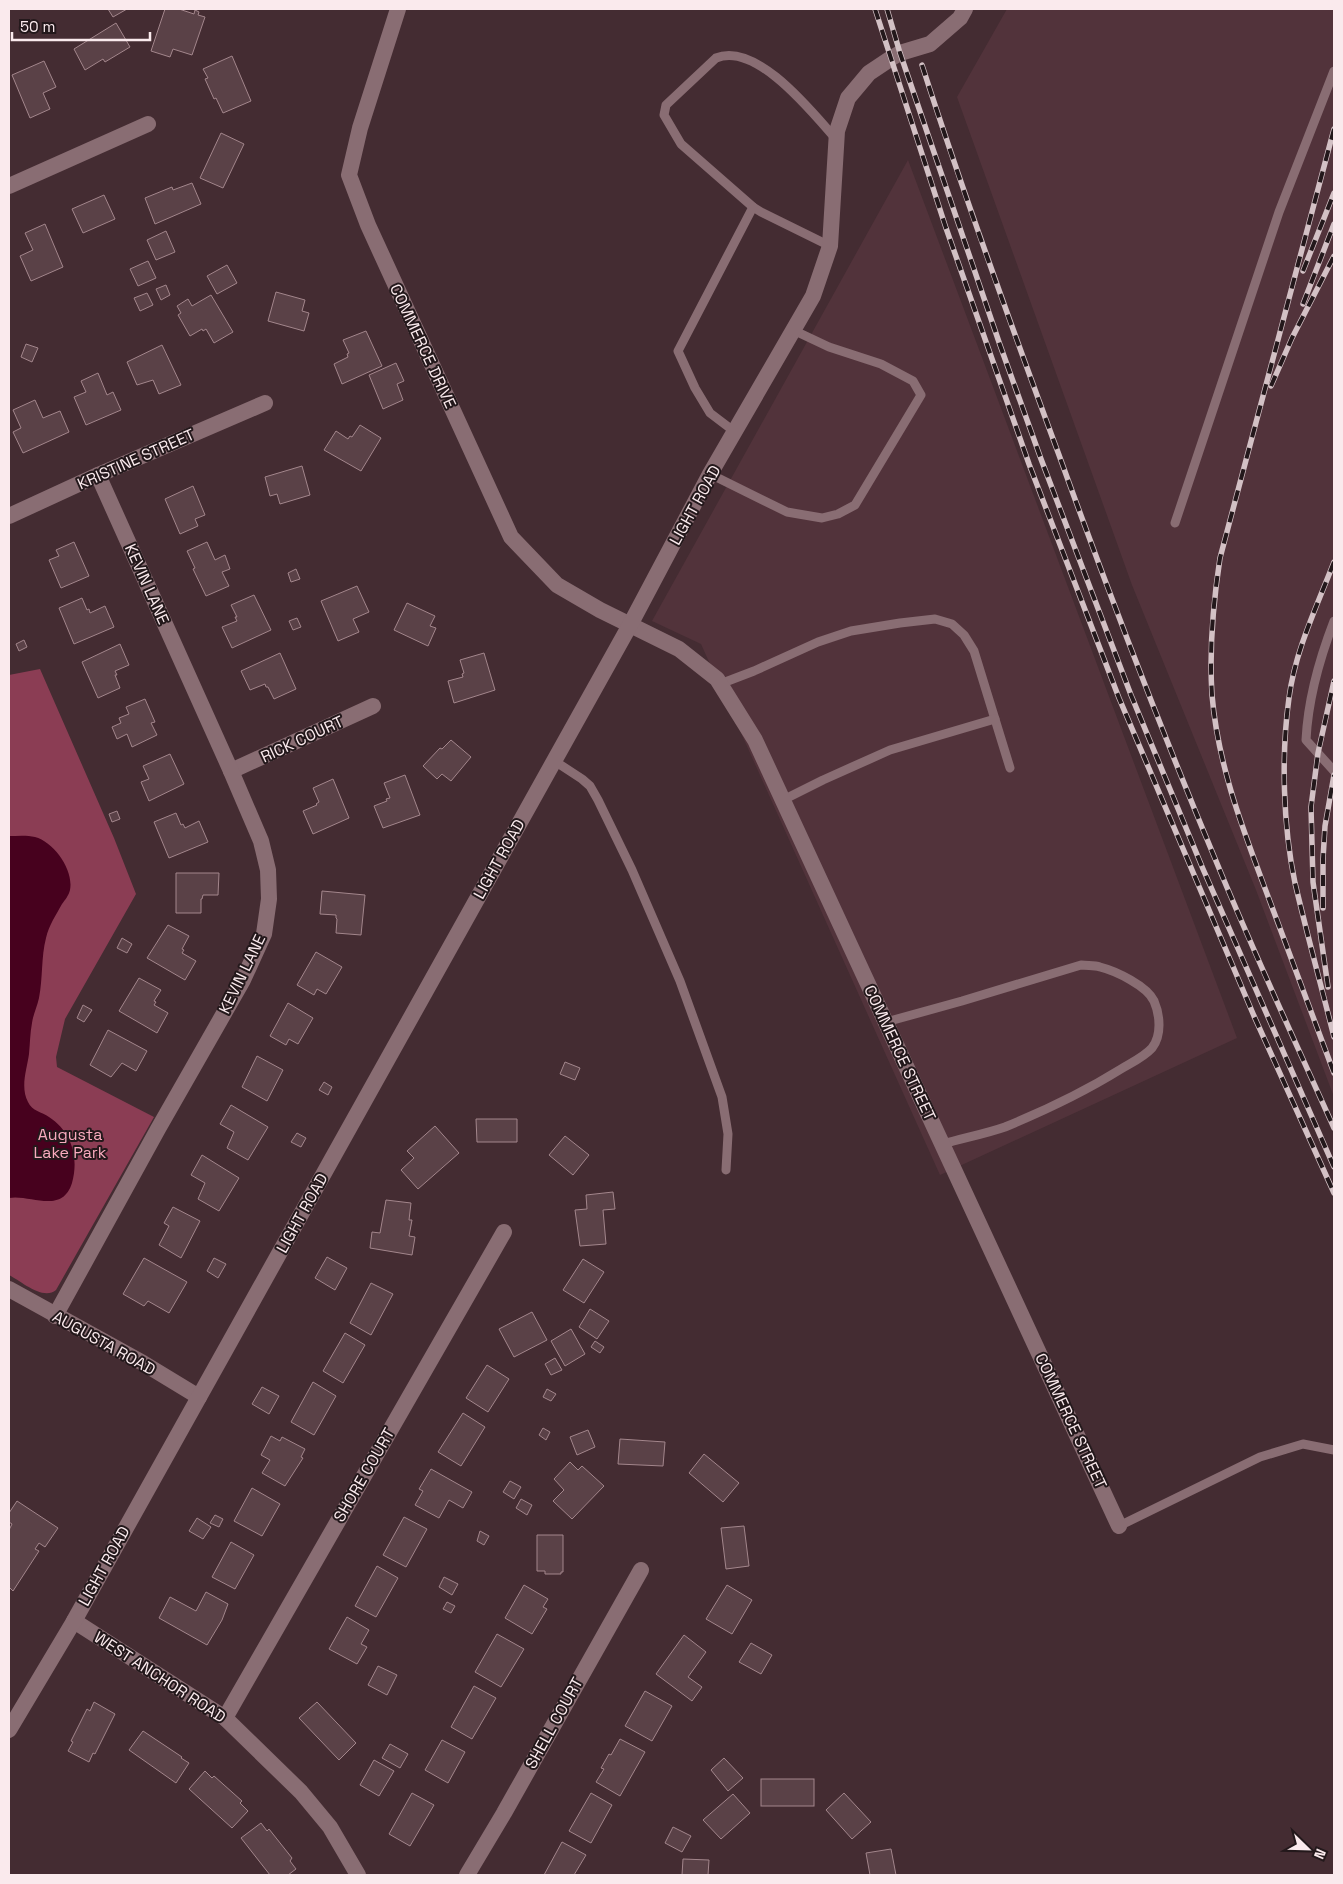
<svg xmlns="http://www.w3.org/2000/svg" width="1343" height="1884" font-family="'Space Grotesk',sans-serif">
	<rect width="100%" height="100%" fill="#442c32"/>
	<g fill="#52333b">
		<polygon points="1007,9 1334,9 1334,1097 1256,890 1132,585 957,97"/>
		<polygon points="908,160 1237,1038 940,1175 701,644 652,621"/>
	</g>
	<path fill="#8b3d54" d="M40,669L114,838L136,894L65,1019L56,1057L57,1067L154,1117L56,1290C43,1301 21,1281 9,1275V675Z"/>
	<path fill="#47011e" d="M9,836C17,836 27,835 35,837C54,842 74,870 70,890C69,895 65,900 62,904C56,915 49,925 46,938C41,957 43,978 39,998C37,1007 33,1015 32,1023C30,1033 30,1044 29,1054C27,1069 20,1087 28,1102C32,1111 42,1112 49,1117C72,1132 79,1158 72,1183C62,1215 30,1194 9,1198Z"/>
	<g fill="#5a4147" stroke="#a3868c">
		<polygon points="108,9 127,9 113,17"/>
		<polygon points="165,9 179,9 194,14 195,10 199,12 198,15 205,17 192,55 173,49 170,57 151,51"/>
		<polygon points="116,23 130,47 105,62 103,59 85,70 74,49"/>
		<polygon points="232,56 251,101 223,113 216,98 214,99 205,79 208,78 203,69"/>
		<polygon points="44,61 56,87 43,93 50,109 30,118 12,75"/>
		<polygon points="221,133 244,144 223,188 200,178"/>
		<polygon points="192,183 201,204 155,224 145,198 172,187 173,190"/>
		<polygon points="104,195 115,219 83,233 72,209"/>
		<polygon points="45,224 63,267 31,281 20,256 33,250 25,233"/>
		<polygon points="166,231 175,252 156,260 147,240"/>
		<polygon points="148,261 156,278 138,286 130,269"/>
		<polygon points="227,265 237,283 217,294 207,276"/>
		<polygon points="166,285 170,295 161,300 156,289"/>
		<polygon points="276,292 305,300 302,311 309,313 304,331 268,321"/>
		<polygon points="147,293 153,305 140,311 134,298"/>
		<polygon points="211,295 233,332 214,343 206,329 203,331 202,329 190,336 178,315 181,313 177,306 188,299 192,306"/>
		<polygon points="366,331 382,366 342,384 334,364 348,357 347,354 349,353 343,340"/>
		<polygon points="26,344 38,348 32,362 21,357"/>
		<polygon points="162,345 181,385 159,394 153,380 137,385 127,362"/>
		<polygon points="396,363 404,381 397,384 403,400 383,409 369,375"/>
		<polygon points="98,373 107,395 113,392 121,410 86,425 74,397 86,392 81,381"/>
		<polygon points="35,400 43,418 60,411 69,432 23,453 13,432 21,428 13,410"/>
		<polygon points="360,425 381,438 361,471 324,450 336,431 348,439 350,436 352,437"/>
		<polygon points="302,466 310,495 280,504 277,494 270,496 265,477"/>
		<polygon points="193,486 205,515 195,519 198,526 180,534 165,499"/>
		<polygon points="74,542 89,576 61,588 49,560 59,556 56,550"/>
		<polygon points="207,542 215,560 225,555 230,569 222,572 229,586 206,596 193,569 195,568 187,551"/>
		<polygon points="296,569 300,579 291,582 288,573"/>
		<polygon points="357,586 369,612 353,619 359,632 338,641 321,601"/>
		<polygon points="254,595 271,630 232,648 222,627 237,621 235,617 237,617 231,605"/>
		<polygon points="82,598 87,610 89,609 90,613 105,606 114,627 74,644 59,608"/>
		<polygon points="407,603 435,616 430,626 436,628 428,646 394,630"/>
		<polygon points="297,618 301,627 293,630 289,621"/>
		<polygon points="24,640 27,647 19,651 16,644"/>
		<polygon points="120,644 129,665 115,671 117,675 115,675 120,688 98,698 82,662"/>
		<polygon points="280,653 296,689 274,699 268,687 266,687 265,684 250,690 241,671"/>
		<polygon points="484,653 495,690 454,703 448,681 463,677 462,674 464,673 460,660"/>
		<polygon points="145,699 155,722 151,723 157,735 132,747 127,734 117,739 112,727 121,723 119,718 129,714 126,707"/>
		<polygon points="451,740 471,757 451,781 442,774 437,779 423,766 440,748 442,749"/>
		<polygon points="170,754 184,784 149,801 141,782 149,779 143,766"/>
		<polygon points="405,775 420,815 383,828 374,806 387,801 386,799 390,798 384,783"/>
		<polygon points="333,779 349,818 313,834 303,811 317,805 316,804 319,802 313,788"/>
		<polygon points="117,811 120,819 112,822 109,814"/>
		<polygon points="176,813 181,825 183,824 185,828 199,821 208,842 169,858 154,822"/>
		<polygon points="176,873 219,873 218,895 203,895 202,899 201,899 201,913 176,913"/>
		<polygon points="322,891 365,895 361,935 336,933 337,919 336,918 336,915 320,914"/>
		<polygon points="168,925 189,936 182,949 184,950 182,953 196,961 185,980 147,958"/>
		<polygon points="122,938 132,944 127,953 117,948"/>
		<polygon points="316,952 342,967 326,994 317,989 314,995 297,985"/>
		<polygon points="139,978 161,990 154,1001 156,1002 154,1005 168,1013 157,1033 119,1011"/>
		<polygon points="288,1003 313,1018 298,1044 289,1039 286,1045 270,1036"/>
		<polygon points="83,1005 92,1010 84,1022 77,1018"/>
		<polygon points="108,1030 147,1051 136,1071 122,1063 111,1077 90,1065"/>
		<polygon points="257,1056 283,1070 267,1101 242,1087"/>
		<polygon points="565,1062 580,1068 575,1080 560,1074"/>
		<polygon points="324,1082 332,1087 328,1095 319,1090"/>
		<polygon points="231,1105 268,1127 248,1160 227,1148 234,1132 220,1124"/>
		<polygon points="476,1119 517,1119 517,1142 477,1142"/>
		<polygon points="435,1126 459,1153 418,1189 401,1170 414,1158 407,1151"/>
		<polygon points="297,1133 306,1138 301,1147 291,1142"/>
		<polygon points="565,1136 589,1155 573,1175 549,1155"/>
		<polygon points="202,1155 239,1178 219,1211 198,1199 205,1183 191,1175"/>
		<polygon points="613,1192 615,1209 603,1210 606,1244 580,1246 575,1210 587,1209 586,1195"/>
		<polygon points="386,1200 411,1203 409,1220 412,1220 409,1236 415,1237 412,1255 370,1248 372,1232 380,1233"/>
		<polygon points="173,1207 200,1221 181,1258 159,1245 169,1226 164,1223"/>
		<polygon points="327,1257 347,1268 335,1290 315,1278"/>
		<polygon points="144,1258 187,1282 169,1313 148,1301 144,1306 123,1294"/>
		<polygon points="214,1258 226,1264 218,1278 207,1271"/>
		<polygon points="583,1259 604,1272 584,1303 563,1290"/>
		<polygon points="371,1283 393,1294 371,1335 350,1323"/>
		<polygon points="590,1309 609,1321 597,1339 579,1327"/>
		<polygon points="532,1312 547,1340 514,1357 499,1329"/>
		<polygon points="571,1329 585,1354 565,1366 551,1341"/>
		<polygon points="345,1333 365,1345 343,1383 323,1371"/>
		<polygon points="595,1341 604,1347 600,1353 591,1347"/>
		<polygon points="555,1358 562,1370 551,1375 545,1364"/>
		<polygon points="487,1365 509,1379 488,1412 466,1398"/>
		<polygon points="313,1382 336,1396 314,1435 291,1422"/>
		<polygon points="262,1387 279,1396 269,1414 252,1404"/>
		<polygon points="547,1389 556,1394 551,1401 543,1397"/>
		<polygon points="463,1413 485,1427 461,1466 438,1452"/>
		<polygon points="543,1428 550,1432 546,1440 539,1435"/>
		<polygon points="588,1430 595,1447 577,1455 570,1437"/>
		<polygon points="271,1436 280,1441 282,1437 305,1449 301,1457 303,1458 285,1486 262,1473 270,1460 261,1455"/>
		<polygon points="620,1439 665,1442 663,1466 618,1464"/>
		<polygon points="704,1454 739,1483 723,1502 689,1473"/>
		<polygon points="570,1462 578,1470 582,1466 604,1486 572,1519 553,1501 564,1490 554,1479"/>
		<polygon points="431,1469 472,1492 463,1508 449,1500 439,1518 415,1505 423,1491 419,1489"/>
		<polygon points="510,1481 521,1487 514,1499 503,1492"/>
		<polygon points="252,1488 280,1504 262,1536 234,1521"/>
		<polygon points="521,1499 532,1505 527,1515 516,1508"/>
		<polygon points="17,1501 58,1528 45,1547 39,1543 35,1549 39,1551 13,1591 9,1587 9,1530 12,1524 9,1522 9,1513"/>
		<polygon points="215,1515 223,1519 219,1527 210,1523"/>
		<polygon points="404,1517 427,1529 406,1567 383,1555"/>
		<polygon points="197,1518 211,1527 203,1539 189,1531"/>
		<polygon points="744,1526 749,1566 726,1569 721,1528"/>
		<polygon points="480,1531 489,1536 484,1545 477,1541"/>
		<polygon points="537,1535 563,1535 563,1572 561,1572 561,1574 545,1574 545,1571 537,1571"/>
		<polygon points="231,1542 254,1555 235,1589 212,1577"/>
		<polygon points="377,1566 398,1578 376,1617 355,1606"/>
		<polygon points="444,1577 458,1584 452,1595 439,1587"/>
		<polygon points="524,1585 548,1599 543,1607 547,1609 532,1634 505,1618"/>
		<polygon points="727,1585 752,1600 732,1634 706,1619"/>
		<polygon points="206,1592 228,1604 222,1620 207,1645 159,1618 170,1597 196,1611"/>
		<polygon points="447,1602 455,1606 451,1613 443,1609"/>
		<polygon points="347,1617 369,1630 361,1644 367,1647 357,1664 329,1649"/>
		<polygon points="497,1634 524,1649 501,1687 475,1672"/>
		<polygon points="684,1635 706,1652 688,1677 702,1687 692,1701 656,1674"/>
		<polygon points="751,1643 772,1655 761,1674 739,1662"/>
		<polygon points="378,1666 397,1675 387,1695 368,1685"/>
		<polygon points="474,1686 496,1698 472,1739 451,1727"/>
		<polygon points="645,1691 672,1706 652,1741 625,1726"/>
		<polygon points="94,1702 115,1714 95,1754 93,1753 89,1762 68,1751 73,1742 71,1741 87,1709 90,1711"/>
		<polygon points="317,1702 356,1743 339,1760 299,1718"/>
		<polygon points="143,1731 182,1757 181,1758 189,1763 176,1783 129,1750"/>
		<polygon points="620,1739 645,1752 620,1796 596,1782 604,1769 601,1768 609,1754 611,1755"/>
		<polygon points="442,1740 465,1752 448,1783 425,1770"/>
		<polygon points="390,1744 408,1754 400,1768 382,1758"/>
		<polygon points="724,1758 743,1778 728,1791 711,1770"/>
		<polygon points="374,1760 394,1771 379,1796 360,1785"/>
		<polygon points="205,1771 212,1778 214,1776 242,1801 240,1803 248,1811 232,1828 189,1789"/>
		<rect x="761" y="1779" width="53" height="27"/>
		<polygon points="412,1793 434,1805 410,1846 389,1834"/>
		<polygon points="591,1793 612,1805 591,1843 569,1831"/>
		<polygon points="844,1793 871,1822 852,1839 826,1810"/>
		<polygon points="733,1794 750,1813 721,1839 703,1820"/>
		<polygon points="261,1823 267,1831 269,1829 292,1858 290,1861 296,1869 288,1875 270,1875 241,1838"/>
		<polygon points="673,1827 691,1836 682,1852 665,1843"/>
		<polygon points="562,1842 586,1855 574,1875 544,1875"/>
		<polygon points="891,1849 896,1875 870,1875 866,1853"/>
		<polygon points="683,1859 709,1860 708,1875 682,1875"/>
	</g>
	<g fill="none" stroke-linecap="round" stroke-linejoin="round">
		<g stroke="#896d73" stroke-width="9">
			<path d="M830,246L761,212L753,207L681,144L664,115L666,105L716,58C756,41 812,112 836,139"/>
			<polyline points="735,432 710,413 695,388 678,351 753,207"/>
			<polyline points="710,474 787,512 822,518 838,514 855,505 921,395 913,381 881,364 829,347 793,330"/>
			<polyline points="1175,523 1279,212 1334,71"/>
			<path d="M1334,621C1319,660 1308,699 1306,740L1334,771"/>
			<polyline points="720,684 754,671 818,642 851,631 900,623 935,619 952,624 964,635 974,651 1010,768"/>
			<polyline points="553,760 582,779 590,786 598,800 632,870 680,981 722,1097 728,1134 726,1170"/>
			<polyline points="783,800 823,780 890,750 995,719"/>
			<path d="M886,1022L962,1001L1081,965C1088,966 1094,965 1100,967C1116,971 1147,986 1154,1001C1160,1015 1162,1035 1152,1048C1144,1057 1131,1063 1121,1069C1084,1092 1044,1111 1005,1127C985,1134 963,1138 943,1144"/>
			<polyline points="1119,1526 1260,1457 1303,1444 1334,1450"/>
		</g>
		<g stroke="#896d73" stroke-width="16">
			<polyline points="398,9 360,128 349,175 368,225 511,537 557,585 600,610 679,649 717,679 755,740 1119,1526"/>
			<polyline points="9,186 148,124"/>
			<polyline points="9,516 98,475 265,403"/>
			<polyline points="231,771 373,706"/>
			<polyline points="9,1289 143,1363 199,1397"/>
			<polyline points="55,1316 158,1129 243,980 264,934 269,899 268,870 261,841 231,771 98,475"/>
			<polyline points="74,1621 225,1718 301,1792 330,1827 358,1875"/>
			<polyline points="225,1718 504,1232"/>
			<polyline points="9,1730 74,1621 630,625 710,474 813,296 830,246 837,131 848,98 869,73 890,59 900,53 930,44 960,18 965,9"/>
			<polyline points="467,1875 504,1813 641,1570"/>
		</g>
		<defs>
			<g id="rail">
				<polyline points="875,9 946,228 1029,464 1119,698 1254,1016 1334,1193"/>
				<polyline points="887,9 900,53 1000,345 1041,459 1131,695 1203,869 1334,1167"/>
				<path d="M922,65C964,196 1011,325 1059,455C1108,591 1160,727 1216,861C1253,951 1294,1039 1334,1128"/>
				<path d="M1334,129L1220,558C1213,604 1209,649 1212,695C1218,767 1244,832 1269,899C1291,957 1312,1015 1334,1073"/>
				<polyline points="1303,271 1334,193"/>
				<polyline points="1303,304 1334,224"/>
				<polyline points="1271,386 1292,338 1334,256"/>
				<path d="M1334,562C1317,606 1295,651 1289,698C1281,755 1283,826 1295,883C1307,934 1321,985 1334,1037"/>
				<polyline points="1323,908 1323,859 1325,826 1334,775"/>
				<polyline points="1328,987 1313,882 1311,807 1318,753 1334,681"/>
			</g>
		</defs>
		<use href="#rail" stroke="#d3c1c5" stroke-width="5.5"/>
		<use href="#rail" stroke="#23181b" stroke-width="4" stroke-dasharray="11" stroke-linecap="butt"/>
	</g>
	<g text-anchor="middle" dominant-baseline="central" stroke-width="4" stroke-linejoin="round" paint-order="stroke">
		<g font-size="16" fill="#faeaed" stroke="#23181b">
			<text transform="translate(423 346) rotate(65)">COMMERCE DRIVE</text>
			<text transform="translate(136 459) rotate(-24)">KRISTINE STREET</text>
			<text transform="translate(695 505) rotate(-61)">LIGHT ROAD</text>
			<text transform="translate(147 584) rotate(66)">KEVIN LANE</text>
			<text transform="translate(302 739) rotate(-25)">RICK COURT</text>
			<text transform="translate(499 859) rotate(-61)">LIGHT ROAD</text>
			<text transform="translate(242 974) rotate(-64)">KEVIN LANE</text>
			<text transform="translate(900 1053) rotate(65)">COMMERCE STREET</text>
			<text transform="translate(302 1213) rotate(-61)">LIGHT ROAD</text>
			<text transform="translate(104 1343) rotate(29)">AUGUSTA ROAD</text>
			<text transform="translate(1071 1421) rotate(65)">COMMERCE STREET</text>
			<text transform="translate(364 1475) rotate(-60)">SHORE COURT</text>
			<text transform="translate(104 1566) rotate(-61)">LIGHT ROAD</text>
			<text transform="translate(160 1677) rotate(33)">WEST ANCHOR ROAD</text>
			<text transform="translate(554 1723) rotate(-61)">SHELL COURT</text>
		</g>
		<g font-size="16" fill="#f9abbe" stroke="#23181b">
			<text x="70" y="1134">Augusta<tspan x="70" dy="18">Lake Park</tspan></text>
		</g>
	</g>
	<rect width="1343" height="1884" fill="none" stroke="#faeaed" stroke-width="20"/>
	<g transform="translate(1308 1849) rotate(113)" stroke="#23181b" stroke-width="4" paint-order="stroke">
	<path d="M0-4L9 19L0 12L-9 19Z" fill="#faeaed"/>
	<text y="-8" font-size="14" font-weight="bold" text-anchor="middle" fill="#faeaed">N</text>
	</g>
	<path d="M12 32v8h138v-8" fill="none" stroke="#faeaed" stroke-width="2.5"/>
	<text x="20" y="32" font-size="15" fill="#faeaed" stroke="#23181b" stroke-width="4" paint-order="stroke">50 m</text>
</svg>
